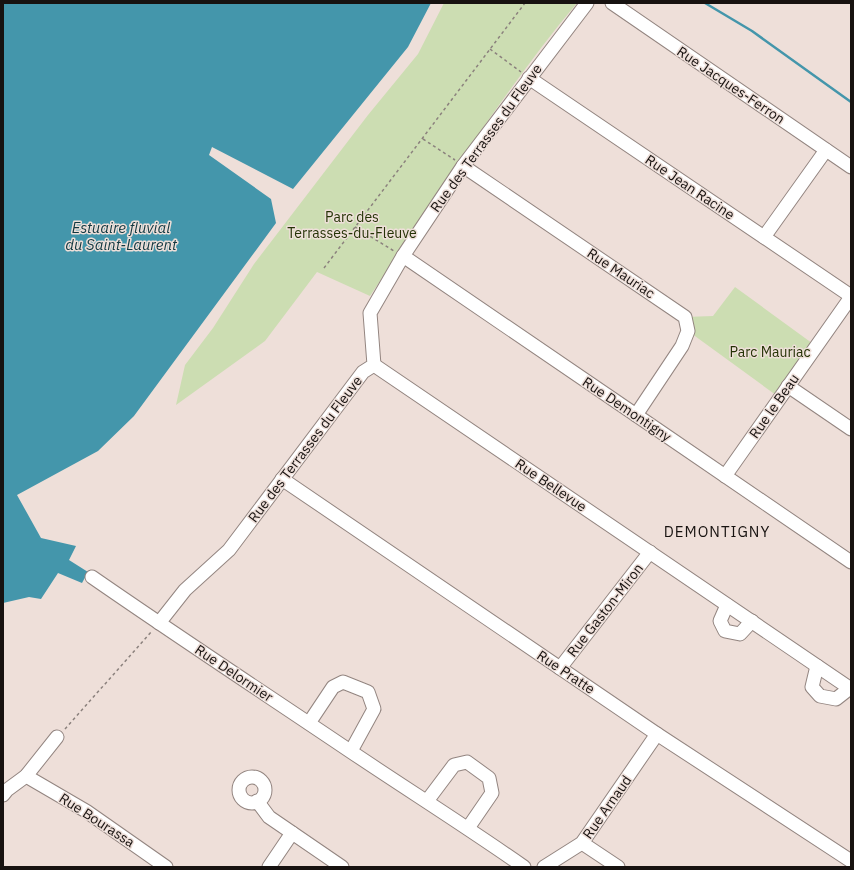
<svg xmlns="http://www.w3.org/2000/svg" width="854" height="870" font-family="'IBM Plex Sans',sans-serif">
	<rect width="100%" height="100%" fill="#eedfd9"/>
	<g fill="#ccddb2">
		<path d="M444,3H577C545,41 516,81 487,122C447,179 409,238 370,296L317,272L265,341L176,405L185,365L213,328L254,264L368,115L418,54Z"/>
		<polygon points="735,287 816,346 780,398 688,331 685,317 713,316"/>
	</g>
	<polygon fill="#4496ab" points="3,3 431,3 408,47 293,189 212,147 209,155 271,199 276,223 134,416 98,451 17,495 41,538 76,546 69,560 88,572 82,583 58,573 41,599 29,597 3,603"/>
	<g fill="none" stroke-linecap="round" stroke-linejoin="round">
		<polyline stroke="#4496ab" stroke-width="2.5" points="705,3 752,31 851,102"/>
		<defs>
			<g id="minor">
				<polyline points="612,3 851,167"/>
				<polyline points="529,78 851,296"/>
				<polyline points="463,166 685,317 688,331 682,346 636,415"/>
				<polyline points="764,237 826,150"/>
				<polyline points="403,256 636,415 851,562"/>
				<polyline points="374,365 851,689"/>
				<polyline points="788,386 851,429"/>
				<polyline points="725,476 851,297"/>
				<polyline points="282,479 657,734 851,861"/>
				<path d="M92,577C177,636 264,693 350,751C408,790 467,827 524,867"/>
				<polyline points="727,605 720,621 725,631 740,634 752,621"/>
				<polyline points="159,623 185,590 229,550 363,372 374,365 370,313 403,256 463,166 587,3"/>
				<polyline points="817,666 812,687 820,696 836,699 850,688"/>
				<polyline points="560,668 650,552"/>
				<polyline points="309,723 333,687 343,682 368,692 374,709 351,751"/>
				<polyline points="26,776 86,811 166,867"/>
				<circle cx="252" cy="790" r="13"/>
				<polyline points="3,795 7,790 26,776 57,737"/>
				<polyline points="257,801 269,817 342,867"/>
				<polyline points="427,801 454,765 467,762 489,778 492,793 468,828"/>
				<polyline points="582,843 618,867"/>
				<polyline points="269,867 292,833"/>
				<polyline points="544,867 582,843 657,734"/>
			</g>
		</defs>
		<use href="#minor" stroke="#938580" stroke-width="15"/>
		<g stroke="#8b817d" stroke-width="1.5" stroke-dasharray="3 3" stroke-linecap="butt">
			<polyline points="490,49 521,72"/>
			<polyline points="423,139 455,160"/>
			<polyline points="355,227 394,251"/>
			<polyline points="324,268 525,3"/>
			<polyline points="65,729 152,631"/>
		</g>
		<use href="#minor" stroke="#fff" stroke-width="13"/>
	</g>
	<g text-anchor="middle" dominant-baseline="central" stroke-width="3" stroke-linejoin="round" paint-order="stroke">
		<g font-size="14" fill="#171210" stroke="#eedfd9">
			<text transform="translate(731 85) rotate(34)">Rue Jacques-Ferron</text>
			<text transform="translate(486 138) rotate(-54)">Rue des Terrasses du Fleuve</text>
			<text transform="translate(690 187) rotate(34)">Rue Jean Racine</text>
			<text transform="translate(621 273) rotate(34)">Rue Mauriac</text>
			<text transform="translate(774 406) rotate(-55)">Rue le Beau</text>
			<text transform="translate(627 409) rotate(34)">Rue Demontigny</text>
			<text transform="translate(305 449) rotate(-53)">Rue des Terrasses du Fleuve</text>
			<text transform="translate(551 485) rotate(34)">Rue Bellevue</text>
			<text transform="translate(605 610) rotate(-52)">Rue Gaston-Miron</text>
			<text transform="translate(566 672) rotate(34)">Rue Pratte</text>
			<text transform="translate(234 673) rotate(34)">Rue Delormier</text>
			<text transform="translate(607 807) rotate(-55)">Rue Arnaud</text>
			<text transform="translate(97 820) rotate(33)">Rue Bourassa</text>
		</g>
		<g font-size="14" fill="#253306" stroke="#eedfd9">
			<text x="352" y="217">Parc des<tspan x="352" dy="16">Terrasses-du-Fleuve</tspan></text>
			<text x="770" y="352">Parc Mauriac</text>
		</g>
		<g font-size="15" font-style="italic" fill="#113841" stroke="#eedfd9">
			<text x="121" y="227">Estuaire fluvial<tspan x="121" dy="17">du Saint-Laurent</tspan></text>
		</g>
		<g font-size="15" letter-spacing="1" fill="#171210" stroke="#eedfd9">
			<text x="717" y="531">DEMONTIGNY</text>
		</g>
	</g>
	<rect width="854" height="870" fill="none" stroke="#171210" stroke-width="8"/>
</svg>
